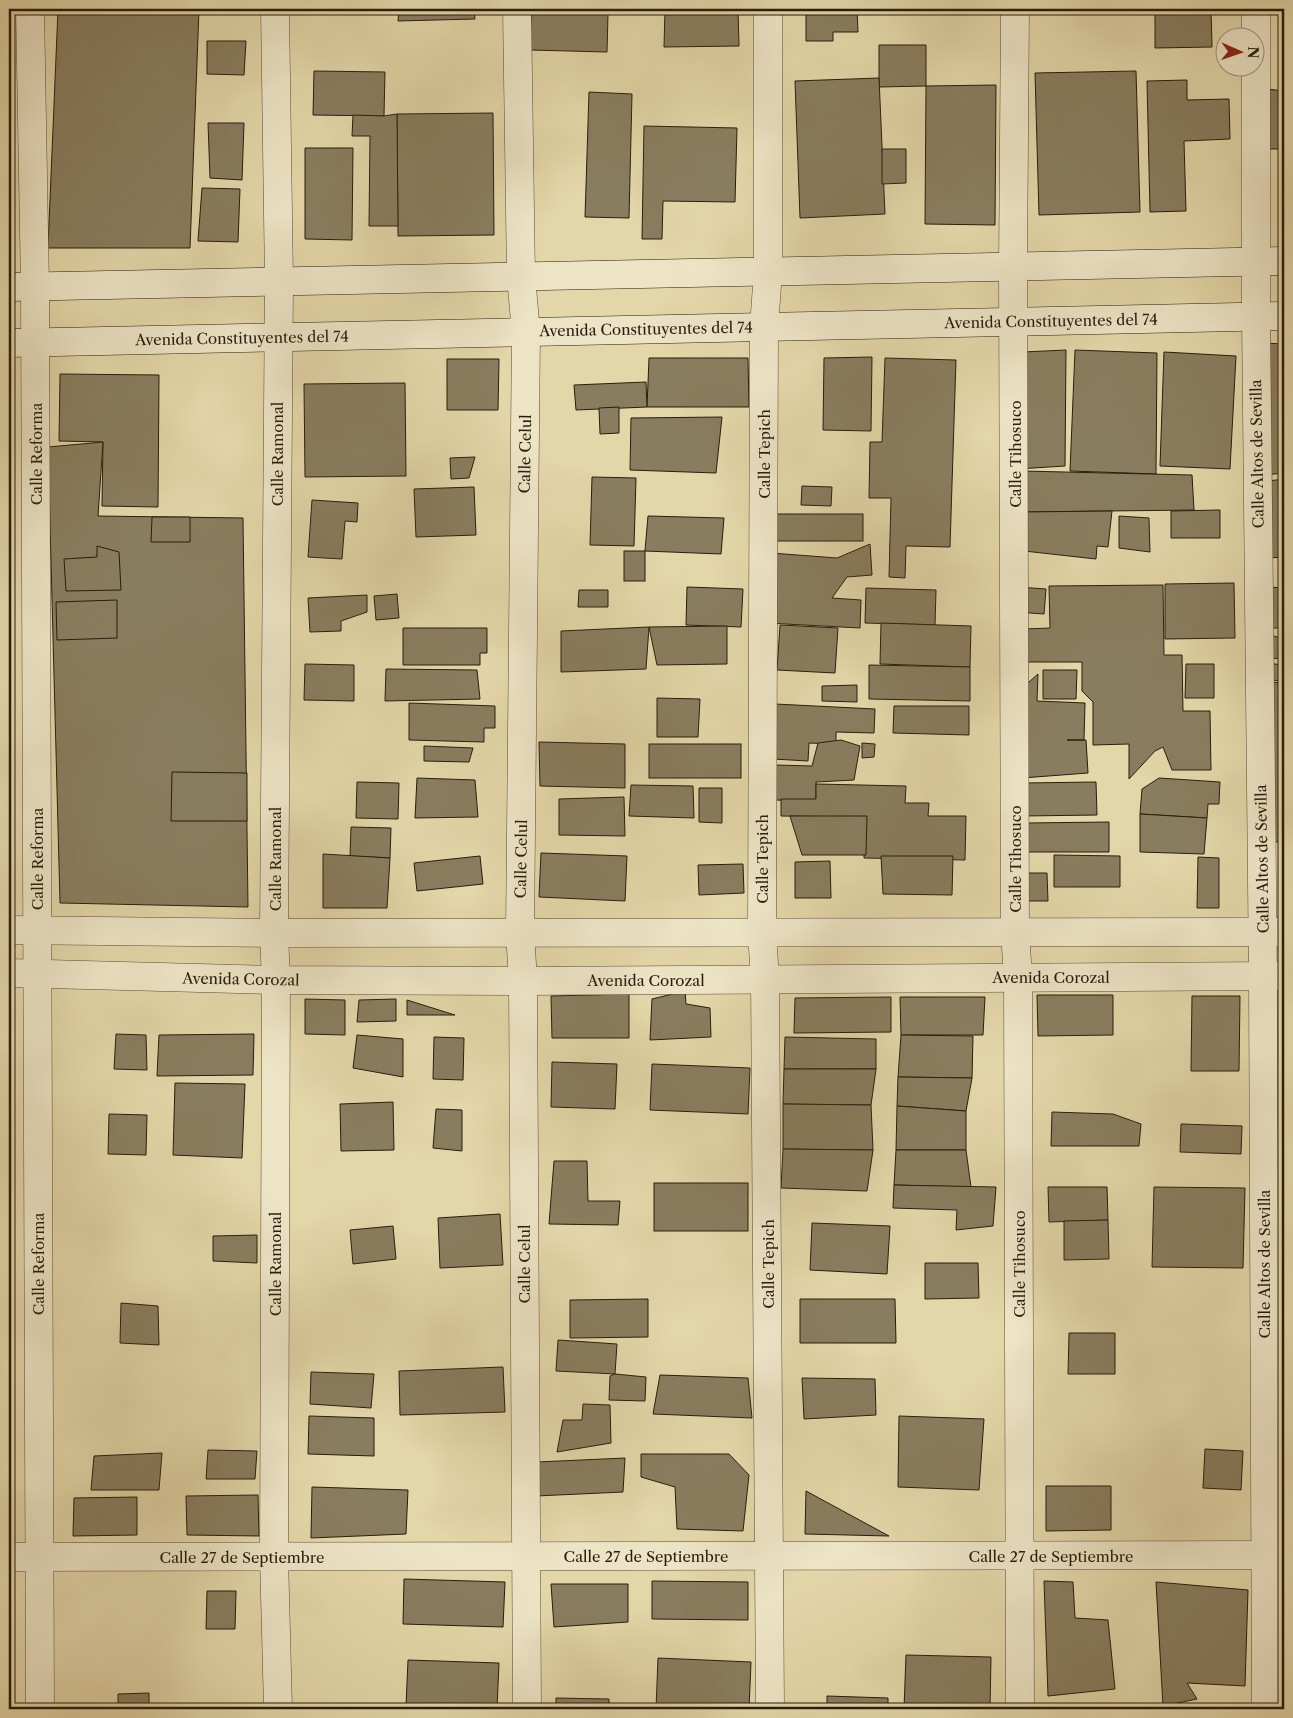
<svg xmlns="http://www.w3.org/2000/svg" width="1293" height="1718" font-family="'Libre Caslon Text',serif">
	<rect width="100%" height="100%" fill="#e3d6a8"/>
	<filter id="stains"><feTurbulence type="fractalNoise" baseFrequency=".004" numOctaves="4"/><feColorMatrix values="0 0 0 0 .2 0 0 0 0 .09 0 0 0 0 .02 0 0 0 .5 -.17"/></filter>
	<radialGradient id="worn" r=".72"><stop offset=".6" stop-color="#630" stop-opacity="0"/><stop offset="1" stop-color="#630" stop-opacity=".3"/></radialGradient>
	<g fill="#897d5f" stroke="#281d0f">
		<polygon points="58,9 199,9 190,248 48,248"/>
		<polygon points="399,9 474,9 475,19 398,21"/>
		<polygon points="665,9 738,9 739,46 664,47"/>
		<polygon points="857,9 858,32 833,32 833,41 806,41 806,10"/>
		<polygon points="1155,9 1211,9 1212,47 1155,48"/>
		<polygon points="532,11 608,14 607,52 530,50"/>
		<polygon points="207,41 246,41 244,75 207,74"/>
		<polygon points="879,45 926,45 926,86 879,87"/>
		<polygon points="314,71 385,72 384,116 313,115"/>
		<polygon points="1136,71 1140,212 1039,215 1035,73"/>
		<polygon points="879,78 885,214 800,218 795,81"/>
		<polygon points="1187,80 1187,100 1229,99 1230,139 1184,141 1186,211 1150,212 1147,81"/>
		<polygon points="996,85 995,225 925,224 926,86"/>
		<polygon points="1267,89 1284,91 1284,149 1269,149"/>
		<polygon points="589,92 632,94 629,218 585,217"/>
		<polygon points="493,113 494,235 398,236 397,114"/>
		<polygon points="397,114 398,226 369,226 370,136 352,136 353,115 384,116"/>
		<polygon points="208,123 244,123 242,180 210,178"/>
		<polygon points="644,126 737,128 735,202 663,201 662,239 642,239"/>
		<polygon points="305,148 353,148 352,240 305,239"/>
		<polygon points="882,149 906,149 906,183 882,184"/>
		<polygon points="202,188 240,189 238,242 198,241"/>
		<polygon points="1262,343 1284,344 1284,473 1265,475"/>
		<polygon points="1066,350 1065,466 1017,469 1023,352"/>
		<polygon points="1075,350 1157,353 1156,474 1070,471"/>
		<polygon points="1164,352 1236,356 1230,469 1160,466"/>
		<polygon points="872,357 871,431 823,430 824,358"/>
		<polygon points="649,358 748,358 749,407 647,407"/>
		<polygon points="885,358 956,360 950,547 906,546 905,578 889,577 891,498 869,498 870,442 882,442"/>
		<polygon points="447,359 499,359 498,410 447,410"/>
		<polygon points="60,374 159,375 158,507 102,506 103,442 59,441"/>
		<polygon points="646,382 647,407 576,410 574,385"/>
		<polygon points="405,383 406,476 305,477 304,384"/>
		<polygon points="619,407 619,433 600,434 599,408"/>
		<polygon points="722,417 716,473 630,470 631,418"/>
		<polygon points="103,442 98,516 243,518 248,907 60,903 48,447"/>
		<polygon points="475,457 469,478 451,479 450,458"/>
		<polygon points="1022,471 1192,475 1194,510 1021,512"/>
		<polygon points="592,477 636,478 634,546 590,545"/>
		<polygon points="1284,479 1284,557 1268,558 1268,481"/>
		<polygon points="802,486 832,487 831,506 801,505"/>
		<polygon points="474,487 476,535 416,537 414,489"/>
		<polygon points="312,500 358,503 357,522 345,521 342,559 308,557"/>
		<polygon points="1220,510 1220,538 1171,538 1171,511"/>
		<polygon points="1112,511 1108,547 1097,546 1096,559 1024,551 1021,512"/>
		<rect x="777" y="514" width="86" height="27"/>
		<polygon points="648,516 724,518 721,554 645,551"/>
		<polygon points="1119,516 1149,518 1150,552 1119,548"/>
		<polygon points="152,517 190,517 190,542 151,542"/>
		<polygon points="870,544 872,575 847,577 832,598 861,600 860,628 767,623 771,553 837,558"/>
		<polygon points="97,546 119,552 121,590 66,591 64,559 97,557"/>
		<rect x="624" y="551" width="21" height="30"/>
		<polygon points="1234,583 1235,638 1165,639 1165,584"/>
		<polygon points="1163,585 1164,655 1182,655 1183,711 1210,711 1211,770 1172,770 1163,747 1155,751 1129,779 1129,744 1093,745 1093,702 1082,691 1082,662 1024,662 1024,629 1050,628 1049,586"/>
		<polygon points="687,587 743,589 741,627 686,625"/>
		<polygon points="1018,587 1046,589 1044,614 1016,612"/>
		<polygon points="1269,587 1284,588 1284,628 1269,628"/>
		<polygon points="866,588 936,590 935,625 865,623"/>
		<polygon points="579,590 608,590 608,607 578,607"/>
		<polygon points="397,594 399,618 376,620 374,596"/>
		<polygon points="367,595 367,612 341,621 341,631 310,632 308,598"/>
		<polygon points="117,600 117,638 57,640 56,602"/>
		<polygon points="881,623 971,626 970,667 880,664"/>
		<polygon points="780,625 838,628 835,673 777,670"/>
		<polygon points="727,626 727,664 657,665 649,627"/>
		<polygon points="649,627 646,669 561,672 561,631"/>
		<polygon points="403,628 487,628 487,653 480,653 480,665 403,665"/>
		<polygon points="1269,634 1277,637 1284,637 1284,659 1269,658"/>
		<polygon points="1265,663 1284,665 1284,682 1266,679"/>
		<polygon points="305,664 354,665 354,701 304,700"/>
		<polygon points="1186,664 1214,664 1214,698 1185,698"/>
		<polygon points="869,665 970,667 970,701 869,699"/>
		<polygon points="386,669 477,670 480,699 385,701"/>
		<polygon points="1043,670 1077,670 1076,699 1043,699"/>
		<polygon points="1038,674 1037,701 1085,703 1084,740 1067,740 1086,740 1088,773 1022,778 1021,689"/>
		<polygon points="1284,682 1284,842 1271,842 1270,683"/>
		<polygon points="857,685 857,702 822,701 822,686"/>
		<polygon points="657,698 700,699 698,737 657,737"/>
		<polygon points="409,703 495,706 495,728 484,728 484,742 409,740"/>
		<polygon points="775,704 875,709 874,733 836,732 836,744 809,743 808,761 773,759"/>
		<polygon points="894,706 969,706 969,735 893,733"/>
		<polygon points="841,740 860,746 854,780 816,782 816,801 775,800 776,765 812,766 818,743"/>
		<polygon points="539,742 625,744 625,788 540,786"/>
		<polygon points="862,743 875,744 874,757 862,758"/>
		<rect x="649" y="744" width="92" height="34"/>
		<polygon points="424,746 473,748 469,762 424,761"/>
		<polygon points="172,772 247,773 247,821 171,821"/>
		<polygon points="417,778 475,780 478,817 415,818"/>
		<polygon points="1159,778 1220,782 1219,804 1208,804 1207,818 1140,814 1142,789"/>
		<polygon points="357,782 399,783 398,819 356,818"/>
		<polygon points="1096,782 1097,815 1024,816 1024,783"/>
		<polygon points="816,784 906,786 905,803 929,803 928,816 966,816 965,860 864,858 865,817 781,816 781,799 816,799"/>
		<polygon points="631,785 693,786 694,818 629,816"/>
		<polygon points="699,788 722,788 722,823 699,822"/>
		<polygon points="624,797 625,836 559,835 559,799"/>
		<polygon points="1140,814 1207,818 1204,854 1140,852"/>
		<polygon points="790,816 867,816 866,855 802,855"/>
		<polygon points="1109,822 1109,852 1026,852 1026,823"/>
		<polygon points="351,827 391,828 390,858 350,856"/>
		<polygon points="541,853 627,856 625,901 539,897"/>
		<polygon points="323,854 390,858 387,908 323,908"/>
		<polygon points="1054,855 1120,856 1120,887 1054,887"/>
		<polygon points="480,856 483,884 417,891 414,863"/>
		<polygon points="881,856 953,856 952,895 883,894"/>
		<polygon points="1198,857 1219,858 1219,908 1197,908"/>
		<polygon points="830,861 831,898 795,898 795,862"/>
		<polygon points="743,864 744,893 699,895 698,865"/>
		<polygon points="1022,873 1047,873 1048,901 1022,901"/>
		<polygon points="685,991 686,1004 710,1008 711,1037 650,1040 652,999"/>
		<polygon points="629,994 629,1038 552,1038 551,996"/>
		<polygon points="1037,995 1113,995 1113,1035 1038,1036"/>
		<polygon points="1192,996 1240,996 1239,1071 1191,1071"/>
		<polygon points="891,997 891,1032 794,1033 795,998"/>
		<polygon points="900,997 985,997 983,1035 901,1035"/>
		<polygon points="305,999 345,1000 345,1035 305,1034"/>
		<polygon points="396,999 396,1021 357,1022 359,1000"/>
		<polygon points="407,1000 455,1015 407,1015"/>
		<polygon points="116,1034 146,1035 147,1070 114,1069"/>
		<polygon points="254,1034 253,1075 157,1076 159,1035"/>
		<polygon points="357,1035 403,1039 403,1077 353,1068"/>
		<polygon points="901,1035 973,1036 972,1078 898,1077"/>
		<polygon points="434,1037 464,1038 463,1080 433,1079"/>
		<polygon points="785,1037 876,1039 876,1069 784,1069"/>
		<polygon points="552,1062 617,1064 615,1109 551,1107"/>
		<polygon points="652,1064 750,1068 748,1114 650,1110"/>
		<polygon points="784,1069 876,1069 871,1105 783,1104"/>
		<polygon points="898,1077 972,1078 966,1111 897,1106"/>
		<polygon points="175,1083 245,1084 242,1158 173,1155"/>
		<polygon points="393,1102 394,1150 341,1151 340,1104"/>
		<polygon points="783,1104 871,1105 873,1150 783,1149"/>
		<polygon points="897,1106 966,1111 966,1150 896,1150"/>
		<polygon points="436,1109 462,1110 462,1151 433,1148"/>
		<polygon points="1052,1112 1113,1114 1141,1124 1139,1146 1051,1146"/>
		<polygon points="109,1114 147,1115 146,1155 108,1154"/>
		<polygon points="1181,1124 1242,1126 1241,1154 1180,1152"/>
		<polygon points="783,1149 873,1150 867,1191 781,1188"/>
		<polygon points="896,1150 966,1150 971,1187 894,1185"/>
		<polygon points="554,1161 587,1161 588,1201 620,1201 618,1225 549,1224"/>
		<rect x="654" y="1183" width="94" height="48"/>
		<polygon points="894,1185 996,1187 993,1226 956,1230 957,1210 893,1208"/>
		<polygon points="1048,1187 1107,1187 1108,1220 1049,1222"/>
		<polygon points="1154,1187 1245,1188 1243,1268 1152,1267"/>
		<polygon points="500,1214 503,1265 440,1268 438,1218"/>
		<polygon points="1108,1220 1109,1259 1064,1260 1064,1221"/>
		<polygon points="812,1223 890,1226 887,1274 810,1270"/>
		<polygon points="393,1226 396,1259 353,1264 350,1230"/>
		<polygon points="257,1235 257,1263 213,1261 213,1236"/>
		<polygon points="925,1263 978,1263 979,1298 925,1299"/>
		<polygon points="648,1299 648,1337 570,1338 570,1300"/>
		<polygon points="800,1299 895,1299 896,1343 800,1343"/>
		<polygon points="121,1303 158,1306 159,1345 120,1343"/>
		<polygon points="1069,1333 1115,1333 1115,1374 1068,1374"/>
		<polygon points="558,1340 617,1344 615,1374 556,1371"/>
		<polygon points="503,1367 505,1412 400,1415 399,1371"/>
		<polygon points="311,1372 374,1374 371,1408 310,1404"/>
		<polygon points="615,1374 646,1377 645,1401 609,1400 610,1376"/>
		<polygon points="660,1375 748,1378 752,1418 653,1414"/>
		<polygon points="802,1378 875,1379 876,1415 804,1419"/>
		<polygon points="583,1404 610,1405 611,1443 557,1452 563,1420 582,1420"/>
		<polygon points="309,1416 374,1418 374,1456 308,1454"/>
		<polygon points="899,1416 984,1419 979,1490 898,1487"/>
		<polygon points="1205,1449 1243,1451 1241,1490 1203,1488"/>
		<polygon points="208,1450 257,1451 255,1479 206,1479"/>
		<polygon points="162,1453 159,1490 91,1490 94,1456"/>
		<polygon points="641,1454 729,1454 749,1475 743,1531 677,1529 675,1487 641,1477"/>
		<polygon points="625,1458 623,1492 536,1496 537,1462"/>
		<polygon points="1046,1486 1111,1486 1111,1530 1046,1531"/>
		<polygon points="312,1487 408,1490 406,1534 311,1538"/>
		<polygon points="806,1491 889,1536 805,1534"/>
		<polygon points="258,1495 259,1536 187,1535 186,1496"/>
		<polygon points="137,1497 137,1535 73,1536 74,1498"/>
		<polygon points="404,1579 505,1582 503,1627 403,1624"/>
		<polygon points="652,1581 748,1582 748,1620 652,1619"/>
		<polygon points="1044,1581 1073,1582 1075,1618 1108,1620 1115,1689 1048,1696"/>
		<polygon points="1156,1582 1248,1590 1245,1686 1187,1683 1197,1699 1163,1706"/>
		<polygon points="551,1584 628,1584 628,1622 554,1627"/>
		<polygon points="207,1591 236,1591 235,1629 206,1629"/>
		<polygon points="906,1655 991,1657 990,1709 904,1709"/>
		<polygon points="658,1658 751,1662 749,1709 656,1709"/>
		<polygon points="408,1660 499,1663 497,1709 406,1706"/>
		<polygon points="149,1693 149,1709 118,1709 118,1694"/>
		<polygon points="827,1696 888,1698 888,1709 827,1709"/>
		<polygon points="556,1698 609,1699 609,1709 556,1709"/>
	</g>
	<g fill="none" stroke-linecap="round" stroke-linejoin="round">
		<defs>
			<g id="street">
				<polyline points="30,9 35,287 40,1709"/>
				<polyline points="275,9 279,282 274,933 276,980 274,1557 278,1709"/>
				<polyline points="517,9 521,277 526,332 520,932 523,981 527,1709"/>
				<polyline points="768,9 768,272 764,327 762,933 765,979 770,1709"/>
				<polyline points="1015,9 1013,267 1015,932 1018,977 1020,1709"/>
				<polyline points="1256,9 1256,317 1263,976 1266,1709"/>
				<polyline points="9,930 274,933 1284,932"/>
				<polyline points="9,973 276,980 523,981 1284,976"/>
				<polyline points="9,1557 1284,1555"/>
			</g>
			<g id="secondary">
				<polyline points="9,287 1284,261"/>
				<polyline points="9,343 1284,316"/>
			</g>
		</defs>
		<use href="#street" stroke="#574b35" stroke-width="29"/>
		<use href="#secondary" stroke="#281d0f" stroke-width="29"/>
		<use href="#street" stroke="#ede4c6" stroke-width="28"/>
		<use href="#secondary" stroke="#ede4c6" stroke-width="28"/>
	</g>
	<g text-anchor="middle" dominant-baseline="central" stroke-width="4.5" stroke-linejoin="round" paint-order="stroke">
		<g font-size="15" fill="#281d0f" stroke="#ede4c6">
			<text transform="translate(1051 321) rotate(-1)">Avenida Constituyentes del 74</text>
			<text transform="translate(646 329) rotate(-1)">Avenida Constituyentes del 74</text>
			<text transform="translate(242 338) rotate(-1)">Avenida Constituyentes del 74</text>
			<text transform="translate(36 454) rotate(-90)">Calle Reforma</text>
			<text transform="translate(277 454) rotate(-90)">Calle Ramonal</text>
			<text transform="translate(525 454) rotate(-89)">Calle Celul</text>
			<text transform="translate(764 454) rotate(-90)">Calle Tepich</text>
			<text transform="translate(1015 454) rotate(-90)">Calle Tihosuco</text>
			<text transform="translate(1257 454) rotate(-91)">Calle Altos de Sevilla</text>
			<text transform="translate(37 859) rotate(-90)">Calle Reforma</text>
			<text transform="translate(275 859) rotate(-90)">Calle Ramonal</text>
			<text transform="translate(521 859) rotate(-89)">Calle Celul</text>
			<text transform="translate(762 859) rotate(-90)">Calle Tepich</text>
			<text transform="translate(1015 859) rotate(-90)">Calle Tihosuco</text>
			<text transform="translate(1262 859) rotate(-91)">Calle Altos de Sevilla</text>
			<text x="1051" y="977">Avenida Corozal</text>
			<text transform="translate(241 979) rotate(1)">Avenida Corozal</text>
			<text x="646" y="980">Avenida Corozal</text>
			<text transform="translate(38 1264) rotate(-90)">Calle Reforma</text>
			<text transform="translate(275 1264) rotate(-90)">Calle Ramonal</text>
			<text transform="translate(524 1264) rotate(-90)">Calle Celul</text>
			<text transform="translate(768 1264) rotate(-90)">Calle Tepich</text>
			<text transform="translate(1019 1264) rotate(-90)">Calle Tihosuco</text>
			<text transform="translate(1264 1264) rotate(-90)">Calle Altos de Sevilla</text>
			<text x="646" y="1556">Calle 27 de Septiembre</text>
			<text x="1051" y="1556">Calle 27 de Septiembre</text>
			<text x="242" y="1557">Calle 27 de Septiembre</text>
		</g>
	</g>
	<rect width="1293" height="1718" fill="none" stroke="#e3d6a8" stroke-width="30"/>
	<rect x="10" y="10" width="1273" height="1698" fill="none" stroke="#281d0f" stroke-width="2.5"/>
	<rect x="15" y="15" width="1263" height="1688" fill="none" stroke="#281d0f"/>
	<g transform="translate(1240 52) rotate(92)"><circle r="24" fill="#ede4c6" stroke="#9e947d"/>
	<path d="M0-4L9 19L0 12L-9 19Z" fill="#8f2418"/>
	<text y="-8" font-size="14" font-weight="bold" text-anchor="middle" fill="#281d0f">N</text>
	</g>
	<rect width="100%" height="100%" filter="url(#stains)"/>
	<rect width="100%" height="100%" fill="url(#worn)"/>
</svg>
